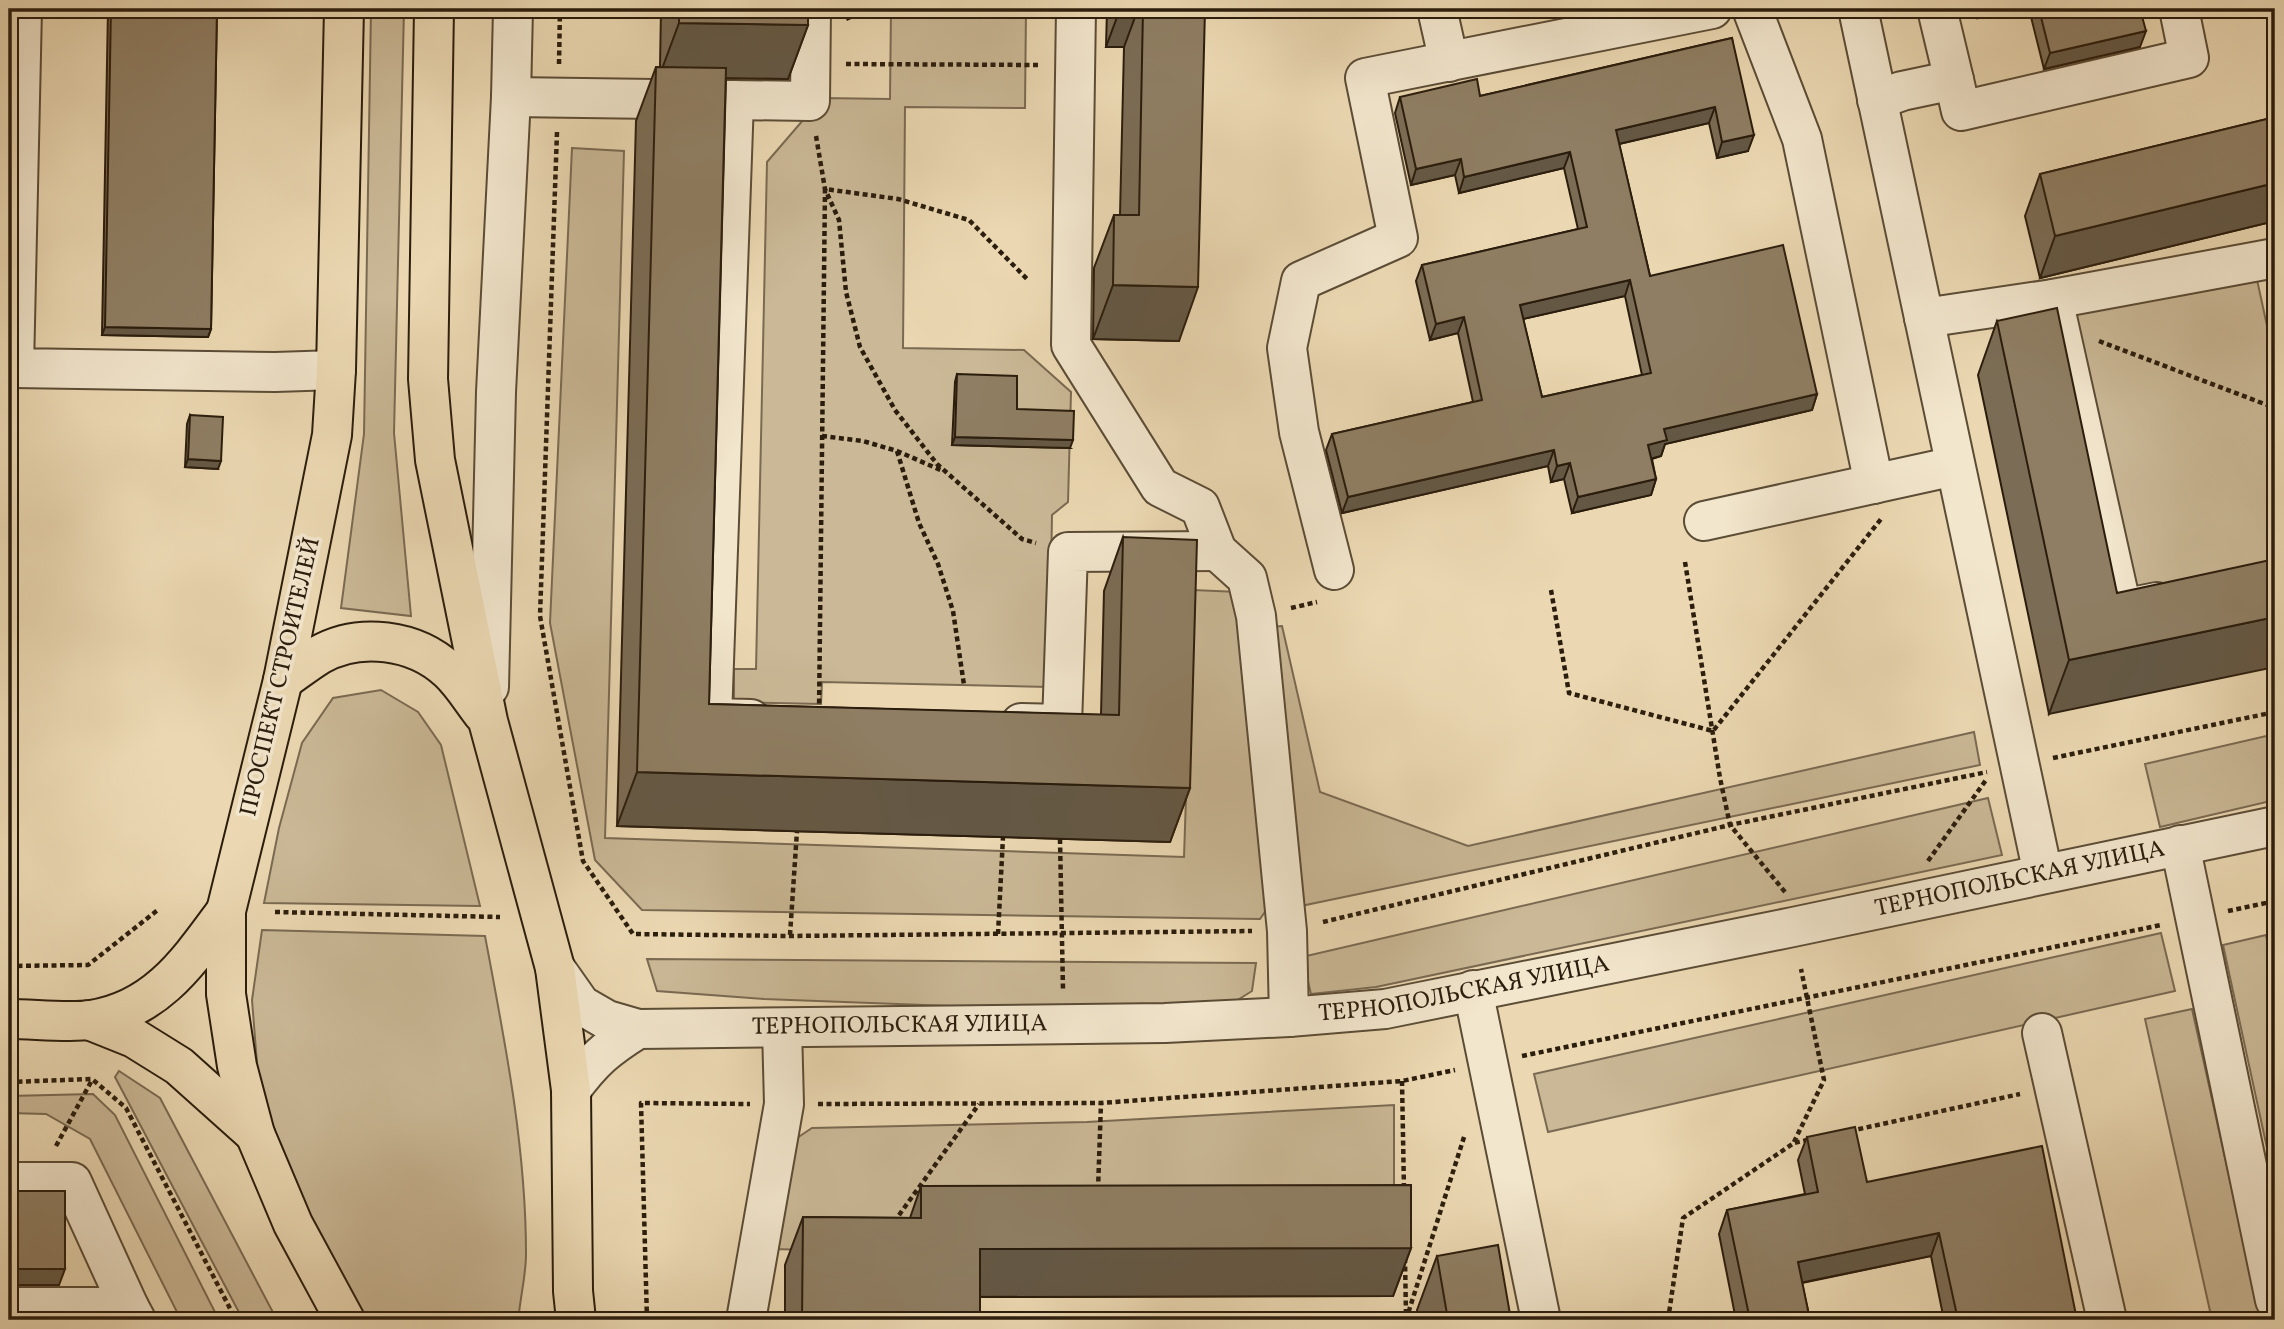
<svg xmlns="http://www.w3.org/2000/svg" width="2284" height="1329" font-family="Vollkorn,serif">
	<rect width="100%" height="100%" fill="#ebd8b2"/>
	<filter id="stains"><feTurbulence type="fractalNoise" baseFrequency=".00286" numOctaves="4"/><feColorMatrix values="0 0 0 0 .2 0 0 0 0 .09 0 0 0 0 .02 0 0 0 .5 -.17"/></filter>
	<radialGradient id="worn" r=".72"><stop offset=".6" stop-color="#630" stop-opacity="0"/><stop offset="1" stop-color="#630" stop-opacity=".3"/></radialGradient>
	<g fill="#cab896" stroke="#7a6a52" stroke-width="2">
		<polygon points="371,9 404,9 394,433 411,616 341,608 364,434"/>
		<polygon points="891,9 1026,9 1025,108 905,107 903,348 1024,350 1071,392 1068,502 1052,515 1049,687 822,682 821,704 734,702 734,669 756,669 767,162 822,98 890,99"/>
		<polygon points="572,148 624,151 605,838 1184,857 1193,590 1239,592 1276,896 1260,919 642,910 595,860 550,623"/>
		<polygon points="2256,275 2272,349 2275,349 2275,562 2135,591 2076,313"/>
		<polygon points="1282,626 1320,792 1468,846 1974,732 1980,765 1296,907 1264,627"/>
		<polygon points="381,690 418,712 441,745 480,906 264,903 279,828 302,743 333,698"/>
		<polygon points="2275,734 2275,800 2160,827 2145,764"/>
		<polygon points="1988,798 2002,855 1376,987 1311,994 1302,957"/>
		<path d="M262,930L485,936C505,1042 526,1147 526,1254C526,1274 521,1294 519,1313L516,1320H374L359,1308L307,1219L276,1147L258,1076L252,1000Z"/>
		<polygon points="2161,933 2175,991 1548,1132 1534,1074"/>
		<polygon points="2266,935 2275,978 2275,1185 2223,945"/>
		<polygon points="647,959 1256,963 1252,991 1236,1001 1086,1011 764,999 657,991"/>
		<polygon points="2192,1009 2261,1320 2212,1320 2145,1019"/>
		<polygon points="119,1071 160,1098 277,1320 243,1320 115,1077"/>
		<polygon points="93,1094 115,1115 219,1320 181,1320 90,1139 46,1114 9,1113 9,1096"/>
		<polygon points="1394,1105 1394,1230 867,1251 769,1249 791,1142 812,1128 1087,1122"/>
	</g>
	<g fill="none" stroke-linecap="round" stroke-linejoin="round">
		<defs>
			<g id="minor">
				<polyline points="22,9 14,368 275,372 336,370"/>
				<polyline points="1076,9 1071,345 1160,487 1200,507 1217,551 1247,578 1256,616 1287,931 1289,1017"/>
				<polyline points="1437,9 1449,62"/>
				<polyline points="1752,9 1802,139 1874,484"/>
				<polyline points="1858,9 2043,874"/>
				<polyline points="1937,9 1954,80"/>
				<polyline points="511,97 810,101 811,9"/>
				<polyline points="734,100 712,718 751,719"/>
				<polyline points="1877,100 1902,91 1954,80 1961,111 2189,58 2179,9"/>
				<polyline points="2053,299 2122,609 2157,602"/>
				<polyline points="1924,318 2053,299 2275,258"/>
				<polyline points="1704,521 1955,466"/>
				<polyline points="1334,570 1299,432 1287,348 1301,281 1398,238 1365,78 1712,9"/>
				<polyline points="489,687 496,392 511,97 513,9"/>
				<polyline points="1021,723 1062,724 1068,552 1217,551"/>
				<polyline points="2180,845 2275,1300"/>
				<path id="s1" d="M555,968L581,1005L607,1020L638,1029L1165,1023L1289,1017L1385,1009L1793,927L2275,826"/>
				<polyline points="1473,990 1541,1320"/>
				<polyline points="2042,1033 2107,1320"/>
				<path d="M571,1090C593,1060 606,1049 638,1029"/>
				<polyline points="9,1182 72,1182 129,1307"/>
				<polyline points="9,1307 129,1307 136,1320"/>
				<polyline points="746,1320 784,1104 782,1028"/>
			</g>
			<g id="major">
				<polyline points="344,9 336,370 332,435 283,680 226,911 226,994 237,1066 255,1134 293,1224 345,1320"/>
				<polyline points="434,9 428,379 435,460 488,721 555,968 571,1090 573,1291 576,1320"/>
				<path d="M283,680C295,672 306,663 319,655C359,632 415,639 449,671C462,683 472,700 483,714"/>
				<path d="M9,1019C33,1019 67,1023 91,1020C157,1010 189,961 226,911"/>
				<polyline points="89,1020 134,1038 179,1066 255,1134"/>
			</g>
		</defs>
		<use href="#minor" stroke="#5b4c36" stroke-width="42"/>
		<use href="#major" stroke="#2b1d0d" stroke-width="42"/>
		<g stroke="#2b1d0d" stroke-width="4.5" stroke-dasharray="5 3.5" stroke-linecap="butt">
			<polyline points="846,19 867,9"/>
			<polyline points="559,64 560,9"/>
			<polyline points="846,64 1040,65"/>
			<polyline points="557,132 540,616 583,861 633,934 790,936 1252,931"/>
			<polyline points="816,136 825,189 839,220 846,292 860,347 895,410 937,464 1022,539 1036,543"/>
			<polyline points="2099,341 2275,408"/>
			<polyline points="822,436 863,441 897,451 943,471"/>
			<polyline points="897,451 919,523 938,564 953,611 964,685"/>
			<polyline points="1685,562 1720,778 1730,825 1785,892"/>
			<polyline points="1551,590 1569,693 1713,731 1881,519"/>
			<polyline points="1291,608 1317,602"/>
			<polyline points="819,712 825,189 898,199 969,220 1028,280"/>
			<polyline points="2053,758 2275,712"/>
			<polyline points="1060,839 1063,990"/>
			<polyline points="1928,861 1986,780"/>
			<polyline points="2228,911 2275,901"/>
			<polyline points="275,912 500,917"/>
			<polyline points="1323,922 1730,825 1987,772"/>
			<polyline points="998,934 1003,837"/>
			<polyline points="790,935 797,831"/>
			<polyline points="9,966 88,965 159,909"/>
			<polyline points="1522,1056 2161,925"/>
			<polyline points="1402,1081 1404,1190"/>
			<polyline points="9,1082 92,1079 126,1108 236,1320"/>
			<polyline points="818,1104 1101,1103 1402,1081 1455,1070"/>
			<polyline points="1850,1131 2020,1094"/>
			<polyline points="1794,1142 1824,1080 1801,969"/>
			<polyline points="56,1146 92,1080"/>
			<polyline points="1098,1190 1101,1103"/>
			<polyline points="894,1222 979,1104"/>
			<polyline points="1405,1258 1406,1316"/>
			<polyline points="647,1320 641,1103 750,1104"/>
			<polyline points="1406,1320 1465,1134"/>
			<polyline points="1668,1320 1683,1218 1794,1143 1811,1139"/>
		</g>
		<use href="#minor" stroke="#f2e6cd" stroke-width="38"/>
		<use href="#major" stroke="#ebd8b2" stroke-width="38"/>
	</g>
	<g fill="#7b6c55" stroke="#2b1d0d" stroke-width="2" fill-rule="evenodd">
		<polygon points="108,9 217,9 211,329 208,337 102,335"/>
		<polygon points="661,9 808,9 808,25 788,79 726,78 709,704 1101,715 1104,591 1123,537 1190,788 1170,842 617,826 636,121 656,67 660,67"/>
		<polygon points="1107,9 1205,9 1179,341 1093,339 1094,268 1114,215 1120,215 1124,47 1106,47"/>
		<polygon points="1976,9 2017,9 1978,18"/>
		<polygon points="2029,9 2140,9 2140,47 2044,69"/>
		<path d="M1732,38L1748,151L1717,158L1709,123L1619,144L1650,276L1817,394L1812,410L1665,444L1661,456L1652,459L1656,479L1651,495L1572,513L1564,479L1551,482L1548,466L1342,513L1326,450L1332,434L1473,402L1458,333L1430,340L1416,281L1422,265L1578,229L1564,168L1459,193L1455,175L1411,185L1395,113L1400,97L1480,96ZM1625,296L1642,375L1542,397L1523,319Z"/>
		<polygon points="2275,117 2275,221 2040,278 2025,216 2040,174"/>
		<polygon points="1997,321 2117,593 2049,714 1978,375"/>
		<polygon points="957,374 1017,409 1070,448 952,445 955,382"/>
		<polygon points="190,415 218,469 185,467 187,424"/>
		<polygon points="1807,1137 1867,1182 2077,1320 1944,1320 1931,1256 1802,1283 1810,1320 1736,1320 1719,1234 1727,1210 1805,1194 1798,1160"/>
		<polygon points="921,1186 1411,1248 1393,1296 980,1297 980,1320 785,1320 785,1265 803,1217 910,1218"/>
		<polygon points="1437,1256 1511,1320 1419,1320 1417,1310"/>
	</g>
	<g fill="#645845" stroke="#2b1d0d" stroke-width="2">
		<polygon points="1120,9 1138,9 1124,47 1106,47"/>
		<polygon points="1982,9 2017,9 1978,18"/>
		<polygon points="679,23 808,25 788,79 659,77"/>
		<polygon points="2146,31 2140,47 2044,69 2050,53"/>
		<polygon points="1715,107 1709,123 1610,146 1616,130"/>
		<polygon points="1754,135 1748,151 1717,158 1722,142"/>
		<polygon points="1570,152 1564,168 1459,193 1464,177"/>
		<polygon points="1461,159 1455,175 1411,185 1416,169"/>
		<polygon points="2275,183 2275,221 2040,278 2055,236"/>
		<polygon points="1630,280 1625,296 1514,321 1520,305"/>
		<polygon points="1113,285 1198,287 1179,341 1093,339"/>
		<polygon points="1464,317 1458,333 1430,340 1436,324"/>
		<polygon points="105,327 211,329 208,337 102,335"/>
		<polygon points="1817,394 1812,410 1665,444 1661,456 1642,461 1648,445 1664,429"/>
		<polygon points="955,437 1073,440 1070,448 952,445"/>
		<polygon points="1554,450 1548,466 1342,513 1348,497"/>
		<polygon points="188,459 221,461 218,469 185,467"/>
		<polygon points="1570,463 1564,479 1551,482 1557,466"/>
		<polygon points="1656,479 1651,495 1572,513 1578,497"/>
		<polygon points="2275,617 2275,667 2049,714 2069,660"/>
		<polygon points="637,772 1190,788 1170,842 617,826"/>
		<polygon points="1939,1233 1931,1256 1790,1285 1798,1262"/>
		<polygon points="1411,1248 1393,1296 963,1297 980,1249"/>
		<polygon points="15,1269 65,1269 59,1285 9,1285 9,1271"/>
	</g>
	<g fill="#8f7e63" stroke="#2b1d0d" stroke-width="2" fill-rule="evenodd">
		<polygon points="111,9 217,9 211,329 105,327"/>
		<polygon points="679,9 808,9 808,25 679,23"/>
		<polygon points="1143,9 1205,9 1198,287 1113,285 1114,215 1139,215"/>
		<polygon points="2039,9 2140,9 2146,31 2050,53"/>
		<path d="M1732,38L1754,135L1722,142L1715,107L1616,130L1650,276L1783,245L1817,394L1664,429L1667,440L1648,445L1656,479L1578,497L1570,463L1557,466L1554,450L1348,497L1332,434L1482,400L1464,317L1436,324L1422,265L1587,227L1570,152L1464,177L1461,159L1416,169L1400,97L1477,79L1480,96ZM1630,280L1651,373L1542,397L1520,305Z"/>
		<polygon points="656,67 726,68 709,704 1119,715 1123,537 1197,540 1190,788 637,772"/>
		<polygon points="2275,117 2275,183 2055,236 2040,174"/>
		<polygon points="2057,308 2117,593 2275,559 2275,617 2069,660 1997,321"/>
		<polygon points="957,374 1017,376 1017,409 1074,411 1073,440 955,437"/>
		<polygon points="190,415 223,417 221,461 188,459"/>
		<polygon points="1855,1127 1867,1182 2042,1146 2077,1320 1958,1320 1939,1233 1798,1262 1810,1320 1750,1320 1727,1210 1818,1192 1807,1137"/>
		<polygon points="1411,1185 1411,1248 980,1249 980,1320 802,1320 803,1217 921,1218 921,1186"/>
		<polygon points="9,1191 65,1191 65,1269 15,1269 9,1271"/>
		<polygon points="1498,1245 1511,1320 1448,1320 1437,1256"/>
	</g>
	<g text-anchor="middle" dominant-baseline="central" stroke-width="7" stroke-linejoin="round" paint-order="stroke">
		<g font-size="24" fill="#2b1d0d" stroke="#f2e6cd">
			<text transform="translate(281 677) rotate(-77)">ПРОСПЕКТ СТРОИТЕЛЕЙ</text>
			<text stroke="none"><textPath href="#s1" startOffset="1503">ТЕРНОПОЛЬСКАЯ УЛИЦА</textPath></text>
			<text stroke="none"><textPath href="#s1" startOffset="936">ТЕРНОПОЛЬСКАЯ УЛИЦА</textPath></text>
			<text stroke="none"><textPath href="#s1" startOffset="369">ТЕРНОПОЛЬСКАЯ УЛИЦА</textPath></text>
		</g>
	</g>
	<rect width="2284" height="1329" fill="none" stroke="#ebd8b2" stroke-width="35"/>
	<rect x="10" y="10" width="2263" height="1308" fill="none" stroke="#2b1d0d" stroke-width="3.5"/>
	<rect x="18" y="18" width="2249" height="1294" fill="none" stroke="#2b1d0d" stroke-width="2"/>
	<rect width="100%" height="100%" filter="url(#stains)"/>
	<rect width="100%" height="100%" fill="url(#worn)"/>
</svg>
